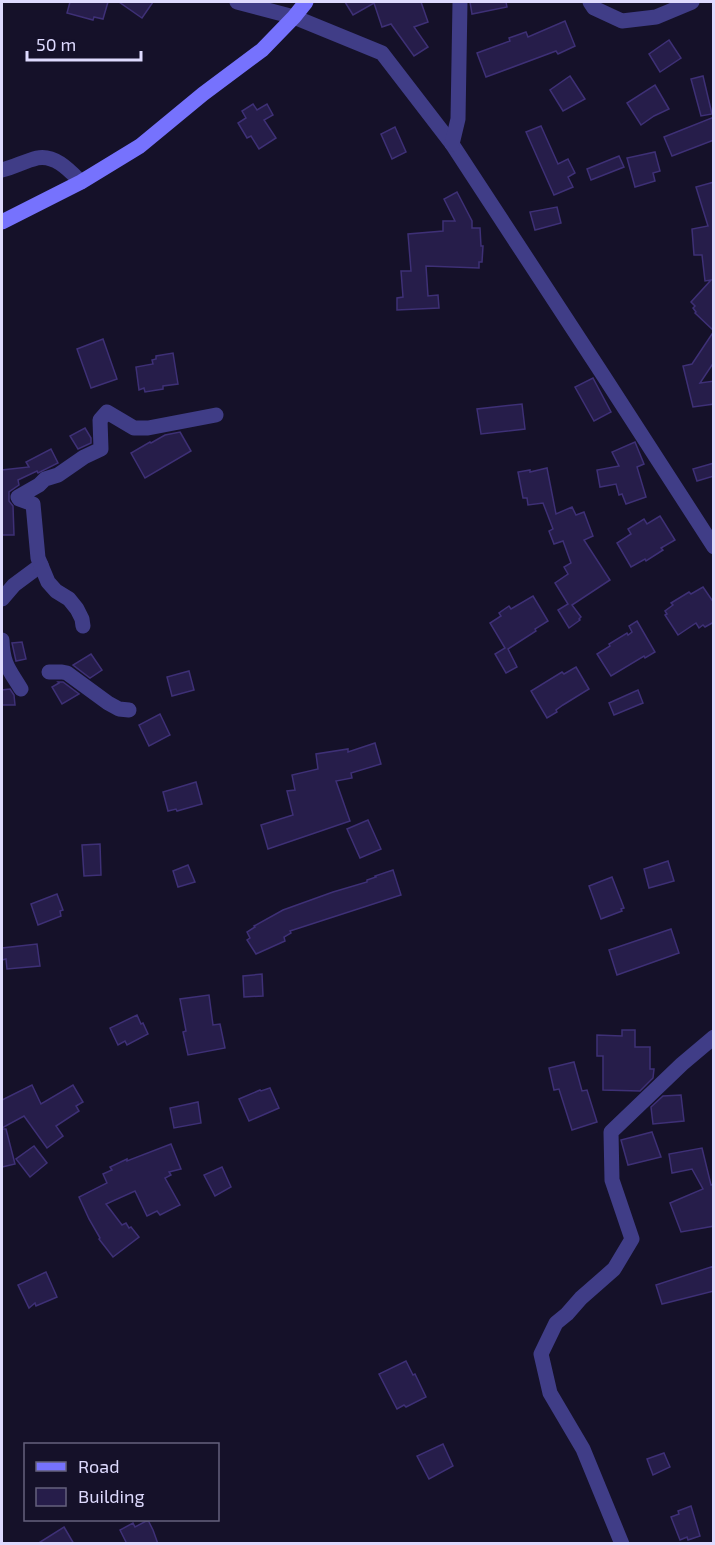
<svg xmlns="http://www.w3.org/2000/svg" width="715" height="1545" font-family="'Exo 2',sans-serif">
	<rect width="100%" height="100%" fill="#151129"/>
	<g fill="#261d4a" stroke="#3e3076" stroke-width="1.5">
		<polygon points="70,2 108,2 103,19 94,17 93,20 67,13"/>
		<polygon points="119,2 153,2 142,18"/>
		<polygon points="345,2 421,2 428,22 414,27 428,47 414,56 391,24 382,27 374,3 353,15"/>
		<polygon points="470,2 506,2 507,7 472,14"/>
		<polygon points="565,21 575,46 558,54 556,51 486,77 477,53 510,41 509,38 526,32 528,37"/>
		<polygon points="669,40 681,58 660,72 649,54"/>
		<polygon points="570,76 585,99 563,111 550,90"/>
		<polygon points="703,76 712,114 701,116 691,79"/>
		<polygon points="655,85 669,109 654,116 641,125 627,103"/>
		<polygon points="253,104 257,110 267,104 273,115 264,120 276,138 259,149 251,136 247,138 238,123 246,118 242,111"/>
		<polygon points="714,117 714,140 672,156 664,137"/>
		<polygon points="541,126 558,164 568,159 575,173 568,177 573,187 554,195 526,132"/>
		<polygon points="395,127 406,152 392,159 381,134"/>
		<polygon points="655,152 660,171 653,173 655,181 635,187 627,158"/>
		<polygon points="619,156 624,167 591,180 587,169"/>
		<polygon points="714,182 714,331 695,313 696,312 693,308 695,306 691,302 711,280 705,281 702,255 694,255 692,229 708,226 696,187"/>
		<polygon points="457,192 472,221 472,228 480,228 481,246 483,246 482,262 479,262 479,268 426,266 428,296 438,295 439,308 397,310 397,298 403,297 401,271 411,271 408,234 443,231 443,221 455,221 444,199"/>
		<polygon points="557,207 561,223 535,230 530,212"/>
		<polygon points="714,331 714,362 700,383 714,381 714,404 693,407 683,366 692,364"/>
		<polygon points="103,339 117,379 91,388 77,349"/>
		<polygon points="173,353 178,384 163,386 163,389 145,392 144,388 139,390 136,367 153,364 152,360 156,359 156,356"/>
		<polygon points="593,378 611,412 594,421 575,387"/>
		<polygon points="522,404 525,429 481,434 477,409"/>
		<polygon points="85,428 91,438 91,443 78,449 70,436"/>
		<polygon points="180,432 191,451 145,478 131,453 150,442 151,443 165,435"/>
		<polygon points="635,442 644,464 637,467 646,497 626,504 622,494 619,495 616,484 600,487 597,470 619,466 612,452"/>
		<polygon points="51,449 58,463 38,473 37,471 18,480 19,485 9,492 9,501 13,506 14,535 2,535 2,470 29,467 26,462"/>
		<polygon points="714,463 714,476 697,481 693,469"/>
		<polygon points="547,468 556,514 572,507 576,515 584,512 593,536 584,540 610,580 572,605 581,617 579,619 580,620 569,628 558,610 568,604 555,583 568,574 564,567 571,563 563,541 554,544 549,531 553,529 543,503 528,505 527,498 523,498 518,472 530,470 530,472"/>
		<polygon points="660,516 675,540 661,548 663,550 646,561 645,559 631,567 617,543 631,534 628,529 644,519 647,524"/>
		<polygon points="703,587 714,603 714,622 705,627 703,625 699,628 696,623 678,635 665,615 667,614 665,611 673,605 671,603 689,592 691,594"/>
		<polygon points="533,596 548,621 535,629 536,631 508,649 517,667 506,673 495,654 505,648 490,623 501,616 499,613 509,606 511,609"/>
		<polygon points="637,621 655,652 645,658 644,656 611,676 597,654 610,646 609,644 627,633 628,635 632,632 629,626"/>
		<polygon points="22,642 26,659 16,661 12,643"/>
		<polygon points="91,654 102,670 90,678 73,665"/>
		<polygon points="576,667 589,689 563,705 556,710 557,712 547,718 531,691 562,672 564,674"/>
		<polygon points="189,671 194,690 172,696 167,677"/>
		<polygon points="58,682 63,682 79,694 62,704 52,687 59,683"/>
		<polygon points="10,689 14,695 15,705 2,705 2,690"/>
		<polygon points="638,690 643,703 614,715 609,703"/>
		<polygon points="160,714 170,735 149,746 139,725"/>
		<polygon points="375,743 381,764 351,773 352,778 336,781 350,821 268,849 261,825 293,815 287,791 295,790 292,775 318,769 316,754 348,749 348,752"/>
		<polygon points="196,782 202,804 177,811 176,809 168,811 163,792"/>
		<polygon points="368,820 381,849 360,858 347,829"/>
		<polygon points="100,844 101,875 84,876 82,845"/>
		<polygon points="668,861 674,881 649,888 644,869"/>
		<polygon points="188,865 195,882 178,887 173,871"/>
		<polygon points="393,870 401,895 290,931 291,933 284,937 285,941 256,954 247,940 250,938 247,932 255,927 254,926 283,910 333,892 367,882 367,880 376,877 375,876"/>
		<polygon points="612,877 624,908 621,909 622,911 601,919 589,886"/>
		<polygon points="57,894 63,910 60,911 61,916 38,925 31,904"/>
		<polygon points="671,929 679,953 617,975 609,950"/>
		<polygon points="37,944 40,966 7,969 6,959 2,960 2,948"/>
		<polygon points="262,974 263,996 244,997 243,976"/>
		<polygon points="209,995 213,1025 220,1024 225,1048 188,1055 183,1032 186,1031 180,999"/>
		<polygon points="137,1015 141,1024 143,1023 148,1034 127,1045 125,1041 118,1045 110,1028"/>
		<polygon points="622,1030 635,1030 635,1047 650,1047 650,1069 654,1069 653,1078 640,1091 603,1090 603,1056 597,1056 597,1035 622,1036"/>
		<polygon points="574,1062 582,1091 587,1090 597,1122 572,1130 559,1089 554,1090 549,1068"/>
		<polygon points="32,1085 41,1104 73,1085 83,1102 76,1106 79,1111 56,1126 63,1136 47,1148 24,1116 2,1128 2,1100"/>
		<polygon points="270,1088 279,1108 249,1121 239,1099 260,1090 261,1091"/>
		<polygon points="681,1095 684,1121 653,1124 651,1107 663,1096"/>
		<polygon points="198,1102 201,1123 174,1128 170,1108"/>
		<polygon points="2,1129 6,1129 15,1164 2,1167"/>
		<polygon points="652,1132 661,1157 628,1165 621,1140"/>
		<polygon points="171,1144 181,1169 169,1172 171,1175 165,1178 180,1205 160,1215 157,1211 147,1216 135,1191 106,1204 122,1225 126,1223 129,1228 131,1227 139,1237 113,1257 99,1239 100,1238 89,1219 79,1197 107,1183 103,1174 112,1170 110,1167 127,1159 127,1161"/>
		<polygon points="34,1146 47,1163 30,1177 16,1159"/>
		<polygon points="702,1148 711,1185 714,1184 714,1226 681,1232 670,1203 703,1189 692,1169 672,1173 669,1154"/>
		<polygon points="222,1167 231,1187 215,1196 204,1175"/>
		<polygon points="714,1266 714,1291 662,1304 656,1285"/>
		<polygon points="46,1272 57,1297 36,1306 35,1303 29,1308 18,1285"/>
		<polygon points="406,1361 413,1375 415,1374 426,1397 406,1407 404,1405 397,1409 379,1374"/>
		<polygon points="443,1444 453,1466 429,1479 417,1456"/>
		<polygon points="664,1453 670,1467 653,1475 647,1459"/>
		<polygon points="691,1506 700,1536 688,1540 687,1537 680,1540 671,1517 679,1514 678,1511"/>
		<polygon points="148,1520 153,1530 158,1544 127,1544 120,1530 133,1523 135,1527"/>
		<polygon points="64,1527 74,1544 37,1544"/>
	</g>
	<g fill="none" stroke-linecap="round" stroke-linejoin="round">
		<g stroke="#403d87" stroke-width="15">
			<polyline points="237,2 294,17 382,53 452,144 603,375 714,547"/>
			<polyline points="590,2 594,8 622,21 656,17 692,2"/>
			<polyline points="452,144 458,119 460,2"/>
			<path d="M2,170C14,167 25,161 37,158C55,154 70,171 81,182"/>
			<polyline points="2,599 14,585 41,565"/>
			<polyline points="83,626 82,619 77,609 69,599 56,591 48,582 38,558 33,504 19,499 18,497 39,485 45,479 58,475 84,457 101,449 100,420 107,412 134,428 148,428 216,415"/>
			<path d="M2,640C3,665 9,669 21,689"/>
			<polyline points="49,672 62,672 67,673 108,703 119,709 129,710"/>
			<polyline points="622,1544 583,1449 550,1393 541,1354 556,1323 567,1314 581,1298 614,1269 632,1239 612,1180 611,1132 682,1064 714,1037"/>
		</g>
		<polyline stroke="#7672fd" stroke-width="15" points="2,222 81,182 140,146 203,94 262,50 294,17 306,2"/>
	</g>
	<rect width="715" height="1545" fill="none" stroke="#dedafe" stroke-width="6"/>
	<rect x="24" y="1443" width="195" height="78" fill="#151129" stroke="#65617e" stroke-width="1.5"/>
	<rect x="36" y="1462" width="30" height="9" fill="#7672fd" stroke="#65617e" stroke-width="1.5"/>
	<text x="78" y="1473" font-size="18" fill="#dedafe">Road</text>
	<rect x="36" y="1488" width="30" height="18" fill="#261d4a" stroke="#65617e" stroke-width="1.5"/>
	<text x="78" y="1503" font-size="18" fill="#dedafe">Building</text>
	<path d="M27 51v9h114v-9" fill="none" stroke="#dedafe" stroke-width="3"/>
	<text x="36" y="51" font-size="18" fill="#dedafe" stroke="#151129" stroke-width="4.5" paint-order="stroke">50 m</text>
</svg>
